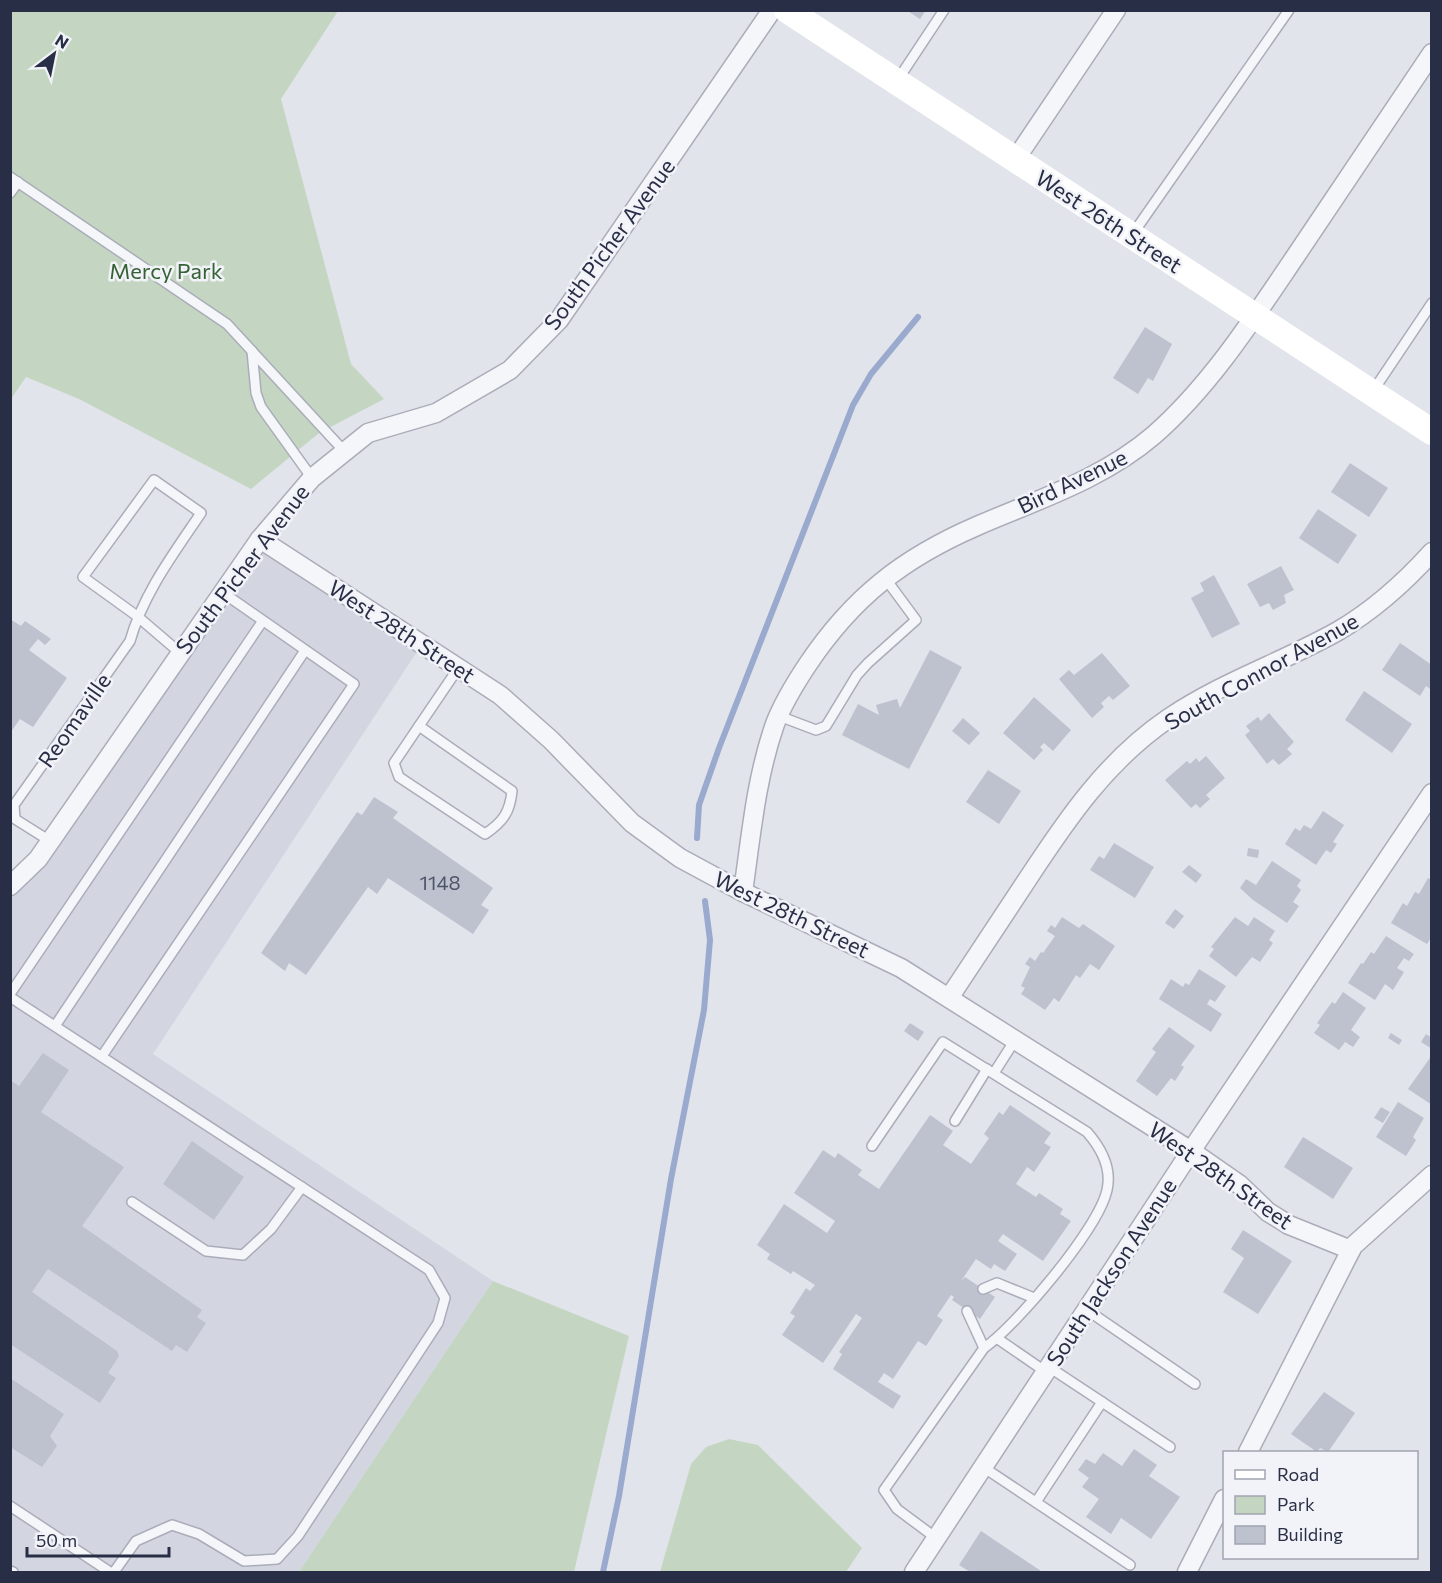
<svg xmlns="http://www.w3.org/2000/svg" width="1442" height="1583" font-family="Commissioner,sans-serif">
	<rect width="100%" height="100%" fill="#e2e4eb"/>
	<polygon fill="#d3d6e0" points="260,539 422,644 153,1054 493,1281 299,1572 11,1572 11,886"/>
	<g fill="#c4d6c2">
		<polygon points="11,11 338,11 281,99 351,364 384,399 319,433 251,489 79,399 26,377 11,399"/>
		<polygon points="493,1281 629,1336 574,1572 299,1572"/>
		<polygon points="729,1439 758,1445 862,1548 846,1572 660,1572 691,1464 706,1447"/>
	</g>
	<g fill="none" stroke-linecap="round" stroke-linejoin="round">
		<g stroke="#9aaace" stroke-width="6">
			<polyline points="697,838 699,805 719,748 853,405 871,374 918,317"/>
			<polyline points="603,1572 619,1496 671,1179 704,1010 710,940 705,901"/>
		</g>
	</g>
	<g fill="#bec2cf">
		<polygon points="906,10 926,10 920,19"/>
		<polygon points="1145,327 1172,344 1153,381 1148,378 1138,394 1113,378"/>
		<polygon points="1350,463 1388,488 1369,517 1331,492"/>
		<polygon points="1318,509 1357,535 1338,564 1299,538"/>
		<polygon points="1281,566 1294,590 1284,595 1286,603 1273,610 1269,603 1260,607 1247,584"/>
		<polygon points="1214,575 1240,624 1212,638 1191,598 1204,591 1200,583"/>
		<polygon points="10,619 21,626 25,621 51,639 45,645 38,639 29,650 67,678 33,727 20,719 10,733"/>
		<polygon points="1400,643 1432,665 1432,690 1426,686 1420,696 1382,670"/>
		<polygon points="930,650 962,667 909,769 842,735 858,704 879,715 876,705 897,699 900,708"/>
		<polygon points="1102,653 1130,686 1113,700 1109,696 1101,703 1104,707 1092,718 1059,679 1069,670 1074,675"/>
		<polygon points="1364,691 1412,724 1392,753 1345,720"/>
		<polygon points="1034,697 1071,730 1053,751 1044,743 1040,747 1043,750 1034,760 1003,733"/>
		<polygon points="1269,713 1294,742 1287,749 1292,754 1279,765 1273,759 1267,764 1245,735 1250,731 1246,726 1258,717 1261,721"/>
		<polygon points="963,718 980,733 969,745 952,731"/>
		<polygon points="1206,756 1225,778 1206,795 1210,799 1200,808 1196,804 1191,808 1165,780 1187,761 1190,764 1196,758 1199,762"/>
		<polygon points="988,770 1021,791 999,824 966,802"/>
		<polygon points="374,797 398,812 393,818 493,888 481,905 489,910 473,934 388,878 377,894 368,887 306,975 289,963 285,971 261,953 357,812 362,815"/>
		<polygon points="1323,811 1344,825 1333,842 1337,844 1331,853 1326,850 1316,865 1285,844 1295,828 1300,831 1304,825 1311,829"/>
		<polygon points="1114,843 1154,867 1135,898 1090,870 1099,856 1104,859"/>
		<polygon points="1248,848 1259,850 1258,858 1247,856"/>
		<polygon points="1272,861 1301,880 1297,886 1301,890 1293,902 1299,906 1287,923 1253,900 1240,888 1246,879 1256,885"/>
		<polygon points="1189,865 1202,875 1196,883 1182,872"/>
		<polygon points="1428,878 1432,880 1432,936 1427,944 1391,923 1403,903 1407,906 1415,892 1419,894"/>
		<polygon points="1175,909 1184,916 1174,929 1165,923"/>
		<polygon points="1062,917 1079,928 1083,924 1115,946 1099,970 1090,964 1080,978 1076,975 1059,1002 1054,998 1045,1010 1021,994 1025,988 1021,986 1030,967 1025,964 1030,957 1035,961 1041,952 1043,953 1055,936 1047,931 1051,925 1055,928"/>
		<polygon points="1235,917 1248,926 1254,917 1275,931 1269,940 1273,943 1260,962 1252,957 1236,977 1209,956 1214,949 1211,947"/>
		<polygon points="1386,936 1414,954 1409,961 1404,958 1397,968 1404,972 1393,990 1385,984 1375,1000 1348,983 1361,963 1363,964 1371,952 1374,954"/>
		<polygon points="1199,969 1226,986 1215,1002 1210,999 1207,1004 1222,1014 1211,1032 1159,999 1171,979 1183,987 1185,983 1189,985"/>
		<polygon points="1343,992 1366,1008 1351,1030 1360,1037 1353,1047 1345,1042 1339,1050 1314,1033 1320,1025 1317,1023 1332,1002 1335,1004"/>
		<polygon points="910,1023 924,1032 918,1041 904,1031"/>
		<polygon points="1169,1027 1195,1046 1181,1065 1184,1067 1175,1081 1171,1078 1157,1096 1136,1081 1156,1052 1152,1049"/>
		<polygon points="1391,1033 1402,1040 1399,1045 1388,1038"/>
		<polygon points="1426,1034 1432,1038 1432,1049 1421,1042"/>
		<polygon points="43,1053 69,1070 41,1112 124,1167 82,1226 202,1310 197,1317 206,1323 187,1352 176,1345 172,1351 48,1269 32,1292 117,1351 119,1356 108,1373 116,1378 100,1403 10,1344 10,1080 19,1086"/>
		<polygon points="1432,1055 1432,1105 1408,1089"/>
		<polygon points="1398,1102 1424,1118 1413,1137 1416,1140 1406,1156 1376,1137"/>
		<polygon points="1010,1105 1051,1133 1044,1143 1051,1147 1034,1172 1027,1167 1016,1184 1036,1197 1039,1193 1063,1209 1060,1214 1071,1221 1043,1261 1003,1234 998,1241 1017,1254 1005,1271 994,1264 991,1269 976,1259 961,1281 965,1277 995,1297 980,1319 952,1300 954,1297 951,1295 937,1316 943,1320 926,1346 918,1341 893,1379 884,1373 878,1382 901,1396 893,1409 833,1369 842,1354 839,1352 862,1318 856,1314 823,1363 782,1335 795,1316 790,1313 806,1288 810,1291 815,1285 793,1271 791,1274 767,1259 770,1254 757,1245 784,1204 827,1233 835,1221 794,1193 823,1150 835,1158 838,1153 862,1170 858,1175 879,1189 930,1115 953,1131 943,1145 971,1164 989,1138 984,1134 999,1112 1003,1115"/>
		<polygon points="1381,1107 1390,1112 1383,1123 1374,1118"/>
		<polygon points="1303,1137 1353,1168 1333,1199 1284,1167"/>
		<polygon points="192,1141 244,1177 214,1220 163,1184"/>
		<polygon points="1243,1230 1292,1261 1258,1314 1223,1292 1244,1258 1231,1249"/>
		<polygon points="10,1378 64,1414 50,1436 57,1446 42,1467 10,1447"/>
		<polygon points="1324,1392 1355,1413 1328,1452 1320,1448 1317,1452 1291,1434"/>
		<polygon points="1134,1449 1157,1465 1149,1476 1180,1497 1151,1539 1121,1518 1111,1534 1086,1517 1099,1499 1082,1487 1089,1478 1078,1470 1086,1459 1095,1464 1103,1453 1122,1466"/>
		<polygon points="981,1531 1041,1571 1040,1572 970,1572 959,1565"/>
	</g>
	<g fill="none" stroke-linecap="round" stroke-linejoin="round">
		<defs>
			<g id="service">
				<polyline points="897,81 944,10"/>
				<polyline points="10,177 227,324 344,451"/>
				<polyline points="10,193 18,182"/>
				<polyline points="1132,235 1289,10"/>
				<polyline points="252,351 256,393 261,407 312,478"/>
				<polyline points="1373,391 1432,303"/>
				<polyline points="779,716 816,730 826,726 857,675 868,663 916,620 885,578"/>
				<path d="M419,726L512,791C510,812 503,822 485,834L399,777L394,763Z"/>
				<polyline points="419,726 459,667"/>
				<path d="M50,841L15,819L14,805L130,641C143,594 174,553 201,513L154,480L83,577L137,616L179,652"/>
				<polyline points="10,994 262,622"/>
				<polyline points="10,997 429,1270 445,1298 438,1323 298,1536 277,1559 244,1561 199,1534 172,1525 136,1541 114,1572"/>
				<polyline points="55,1026 304,652"/>
				<polyline points="102,1056 354,684 222,592"/>
				<polyline points="994,1073 1015,1040"/>
				<polyline points="955,1121 987,1069"/>
				<path d="M872,1146L943,1042L1087,1132C1101,1148 1112,1168 1107,1190C1099,1228 1016,1326 984,1348L884,1490L897,1509L936,1538"/>
				<polyline points="132,1202 206,1251 243,1255 271,1229 302,1187"/>
				<polyline points="983,1289 997,1283 1034,1298"/>
				<polyline points="1087,1310 1195,1384"/>
				<polyline points="967,1311 984,1348"/>
				<polyline points="998,1339 1046,1372"/>
				<polyline points="1102,1402 1170,1447"/>
				<polyline points="983,1467 1130,1565"/>
				<polyline points="1036,1502 1102,1402 1049,1367"/>
				<polyline points="10,1506 110,1572"/>
				<polyline points="10,1571 13,1572"/>
			</g>
			<g id="minor">
				<polyline points="1015,160 1116,10"/>
				<polyline points="260,539 500,695 551,740 632,823 680,858 743,892 901,968 1191,1151 1240,1185 1268,1212 1289,1225 1351,1250"/>
				<polyline points="10,886 38,859 260,539 312,478 368,433 436,413 510,370 559,320 772,10"/>
				<path d="M743,892C751,836 756,778 775,724C783,703 796,682 808,664C853,597 903,558 977,526C1037,500 1103,479 1154,435C1210,386 1253,319 1295,257C1340,189 1386,121 1432,53"/>
				<path d="M949,998C975,959 1001,920 1027,880C1067,819 1107,760 1169,718C1222,682 1283,662 1338,631C1374,610 1404,583 1432,552"/>
				<polyline points="1248,1452 1353,1246 1432,1175"/>
				<polyline points="914,1572 1191,1151 1432,793"/>
				<polyline points="1187,1572 1224,1499"/>
			</g>
		</defs>
		<use href="#service" stroke="#aaadb9" stroke-width="12"/>
		<use href="#minor" stroke="#aaadb9" stroke-width="21"/>
		<use href="#service" stroke="#f5f6f9" stroke-width="9"/>
		<use href="#minor" stroke="#f5f6f9" stroke-width="18"/>
		<polyline stroke="#fff" stroke-width="26" points="787,10 1432,432"/>
	</g>
	<g text-anchor="middle" dominant-baseline="central" stroke-width="5" stroke-linejoin="round" paint-order="stroke">
		<g font-size="20" fill="#4e5368">
			<text x="440" y="882">1148</text>
		</g>
		<g font-size="22" fill="#282e45" stroke="#f2f3f8">
			<text transform="translate(1109 221) rotate(33)">West 26th Street</text>
			<text transform="translate(609 244) rotate(-54)">South Picher Avenue</text>
			<text transform="translate(1072 481) rotate(-26)">Bird Avenue</text>
			<text transform="translate(242 569) rotate(-53)">South Picher Avenue</text>
			<text transform="translate(402 631) rotate(33)">West 28th Street</text>
			<text transform="translate(1261 671) rotate(-29)">South Connor Avenue</text>
			<text transform="translate(74 720) rotate(-55)">Reomaville</text>
			<text transform="translate(792 914) rotate(26)">West 28th Street</text>
			<text transform="translate(1221 1175) rotate(35)">West 28th Street</text>
			<text transform="translate(1111 1272) rotate(-57)">South Jackson Avenue</text>
		</g>
		<g font-size="22" fill="#356234" stroke="#f2f3f8">
			<text x="166" y="270">Mercy Park</text>
		</g>
	</g>
	<rect width="1442" height="1583" fill="none" stroke="#282e45" stroke-width="24"/>
	<rect x="1223" y="1451" width="195" height="108" fill="#f2f3f8" stroke="#a1a4b0" stroke-width="1.5"/>
	<rect x="1235" y="1470" width="30" height="9" fill="#ffffff" stroke="#a1a4b0" stroke-width="1.5"/>
	<text x="1277" y="1481" font-size="18" fill="#282e45">Road</text>
	<rect x="1235" y="1496" width="30" height="18" fill="#c4d6c2" stroke="#a1a4b0" stroke-width="1.5"/>
	<text x="1277" y="1511" font-size="18" fill="#282e45">Park</text>
	<rect x="1235" y="1526" width="30" height="18" fill="#bec2cf" stroke="#a1a4b0" stroke-width="1.5"/>
	<text x="1277" y="1541" font-size="18" fill="#282e45">Building</text>
	<g transform="translate(54 54) rotate(32)" stroke="#f2f3f8" stroke-width="4.5" paint-order="stroke">
	<path d="M0-4.5L10 22L0 15L-10 22Z" fill="#282e45"/>
	<text y="-9" font-size="16" font-weight="bold" text-anchor="middle" fill="#282e45">N</text>
	</g>
	<path d="M27 1547v9h142v-9" fill="none" stroke="#282e45" stroke-width="3"/>
	<text x="36" y="1547" font-size="18" fill="#282e45" stroke="#f2f3f8" stroke-width="4.5" paint-order="stroke">50 m</text>
</svg>
